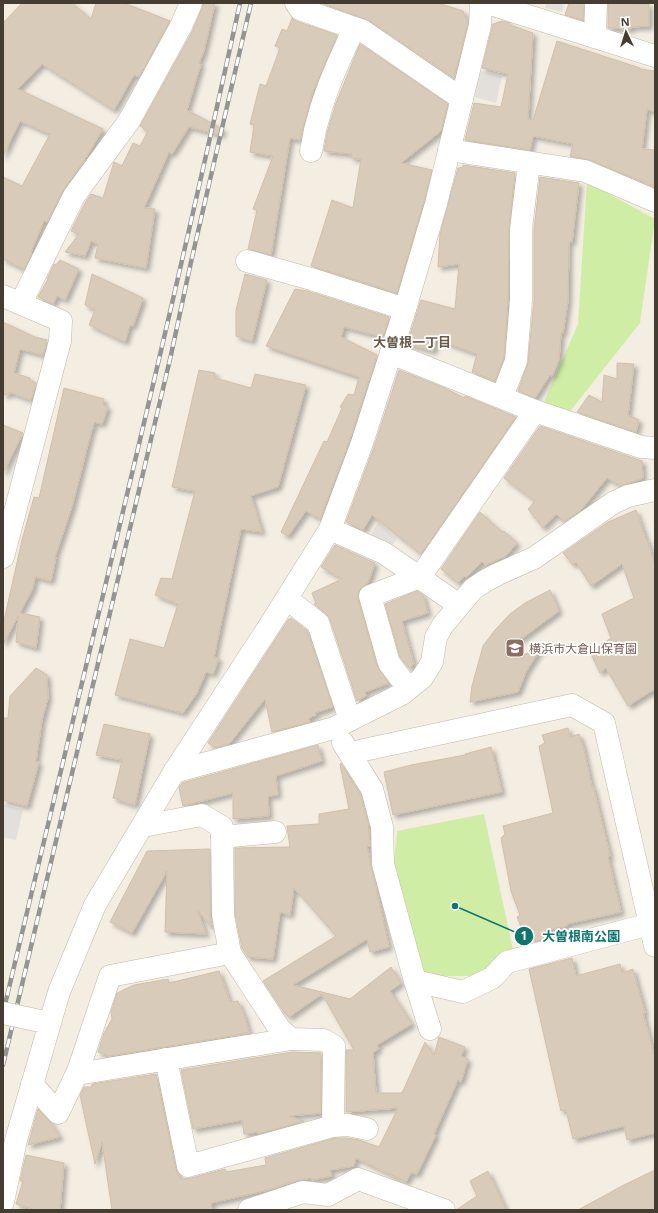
<svg xmlns="http://www.w3.org/2000/svg" width="658" height="1213" font-family="'Open Sans','Noto Sans JP',sans-serif">
	<defs>
		<filter id="shadow"><feDropShadow dx="3.5" dy="3.5" stdDeviation="2" flood-color="#0004"/></filter>
	</defs>
	<rect width="100%" height="100%" fill="#f3ede2"/>
	<g fill="#d0eda6">
		<polygon points="587,182 655,219 640,323 568,414 544,402 578,324"/>
		<polygon points="484,814 513,950 496,958 485,969 471,976 425,976 394,862 397,831"/>
	</g>
	<g fill="#e3e0db">
		<polygon points="546,3 564,3 562,12 545,8"/>
		<polygon points="479,71 502,76 496,103 472,96"/>
		<polygon points="378,522 397,539 390,548 370,537"/>
		<polygon points="3,804 23,810 16,840 3,837"/>
	</g>
	<g fill="#d9cbb9" stroke="#d1c0a9" filter="url(#shadow)">
		<polygon points="22,3 72,3 91,19 96,3 124,3 170,21 139,77 134,75 114,110 42,64 18,89 103,129 84,161 63,190 47,222 44,221 31,252 32,253 24,269 3,259 3,177 22,186 50,134 20,121 3,156 3,23"/>
		<polygon points="203,3 215,3 204,51 199,63 201,64 187,110 223,129 221,135 189,127 172,154 169,152 144,208 155,209 146,268 95,258 98,244 91,241 85,256 65,252 79,234 71,231 85,203 91,194 103,198 114,162 122,166 133,143 140,146 148,131 140,126 192,32 202,8"/>
		<polygon points="321,3 438,3 463,11 468,23 454,78 370,21"/>
		<polygon points="569,3 583,3 583,20 565,15"/>
		<polygon points="608,3 649,4 649,26 631,27 631,29 608,28"/>
		<polygon points="292,18 296,21 337,35 312,94 300,140 290,138 271,255 248,249 257,210 253,209 273,156 250,152 254,125 250,124 260,84 266,86 280,48 275,46 282,29 287,31"/>
		<polygon points="502,21 510,23 510,25 533,33 528,119 533,120 557,41 640,68 640,69 655,71 655,112 647,109 642,149 655,150 655,187 590,160 570,156 573,144 533,136 530,150 465,140 474,103 501,107 508,74 482,68 493,24"/>
		<polygon points="360,44 448,104 441,131 401,163 432,170 424,201 397,293 311,266 332,200 353,208 361,159 351,158 352,154 324,151 327,133 336,103"/>
		<polygon points="463,165 515,173 509,228 508,299 504,358 495,381 472,372 477,354 436,339 433,351 407,344 421,300 455,309 459,264 438,267 440,234 458,168 463,167"/>
		<polygon points="540,177 579,183 572,242 569,242 568,301 563,333 561,333 559,360 552,376 550,375 535,398 518,391 528,362 534,300 534,230"/>
		<polygon points="60,260 79,269 65,300 57,296 53,304 38,297 48,279 47,279 54,264 56,265"/>
		<polygon points="92,274 143,298 133,326 130,325 125,342 89,325 95,310 85,305"/>
		<polygon points="245,274 267,280 252,341 236,336 236,310"/>
		<polygon points="295,289 307,291 389,317 383,337 344,327 341,337 377,355 350,439 320,519 306,511 288,536 281,532 324,441 327,442 342,408 340,407 348,394 354,395 359,377 266,346"/>
		<polygon points="3,322 35,337 47,340 43,355 20,349 14,373 30,378 29,380 36,383 31,400 9,392 9,395 3,394"/>
		<polygon points="617,363 634,364 628,415 639,420 636,432 577,412 589,395 602,402 604,375 617,379"/>
		<polygon points="199,370 215,373 215,378 251,388 255,374 306,385 278,487 251,496 262,532 241,529 214,657 219,658 213,674 206,672 197,693 183,713 115,695 130,639 164,648 178,604 155,595 161,578 172,579 195,491 172,487"/>
		<polygon points="399,370 445,388 464,398 465,396 516,417 421,554 372,515 363,530 346,522 374,447"/>
		<polygon points="64,388 104,399 103,405 108,407 102,424 94,422 93,429 92,429 72,507 55,557 56,557 51,581 35,577 33,588 20,613 40,617 36,648 16,642 18,616 4,643 3,642 3,625 22,540 34,497 39,498"/>
		<polygon points="3,425 23,433 3,473"/>
		<polygon points="540,426 642,461 643,478 621,486 607,478 581,510 564,522 556,514 543,528 528,509 535,501 504,478"/>
		<polygon points="636,510 646,539 647,539 655,565 655,689 628,706 606,668 600,673 590,652 611,638 602,614 634,598 622,564 591,586 576,562 573,565 563,553 608,522"/>
		<polygon points="480,512 502,532 504,531 517,543 506,556 486,565 482,562 466,578 464,576 458,583 441,569"/>
		<polygon points="335,545 375,563 368,583 361,588 358,593 358,599 377,666 389,683 365,692 366,696 357,701 330,619 326,613 314,604 316,603 312,593 342,579 321,567"/>
		<polygon points="550,590 559,611 509,648 516,659 543,645 526,672 518,692 470,702 472,686 483,646 495,630 510,614 525,603"/>
		<polygon points="417,591 423,595 428,613 402,621 414,664 409,668 400,657 385,604"/>
		<polygon points="291,618 307,631 333,707 315,713 316,715 309,718 310,722 272,732 265,699 229,744 216,748 208,743 288,620"/>
		<polygon points="36,668 47,675 48,698 42,720 36,762 39,762 27,806 3,800 3,725 4,718 8,718 10,696"/>
		<polygon points="104,724 150,734 135,805 113,798 122,760 96,755"/>
		<polygon points="568,728 570,737 579,734 583,746 592,787 593,786 606,839 610,856 608,857 621,912 567,924 567,926 549,930 552,937 534,942 533,934 525,936 517,917 520,915 511,891 501,838 505,834 503,826 553,813 539,746 545,743 542,735"/>
		<polygon points="318,745 322,761 276,776 278,795 268,796 269,816 233,819 233,793 183,806 179,788 182,783"/>
		<polygon points="491,747 502,792 393,815 384,772 411,765 465,755 465,754"/>
		<polygon points="341,763 360,794 368,822 370,846 367,846 389,947 370,952 367,939 293,985 350,999 391,967 401,983 390,991 412,1024 377,1045 379,1049 373,1052 376,1093 402,1093 425,1042 434,1055 439,1037 465,1047 461,1056 468,1059 461,1082 458,1080 434,1134 436,1135 417,1174 411,1173 406,1182 356,1158 354,1166 330,1170 332,1176 312,1180 311,1178 299,1180 268,1190 211,1203 212,1210 112,1210 102,1142 95,1164 80,1095 84,1087 92,1087 92,1084 156,1074 176,1169 180,1179 191,1178 225,1169 226,1172 266,1165 265,1158 335,1138 347,1138 359,1140 379,1147 398,1108 346,1112 346,1050 354,1050 322,994 289,1017 284,1012 263,981 336,936 294,888 290,915 280,912 273,959 248,957 242,948 235,914 235,848 290,847 287,826 319,824 319,814 349,809 340,764"/>
		<polygon points="210,849 210,915 213,929 198,911 206,934 165,932 167,871 132,933 110,922 147,851"/>
		<polygon points="572,958 576,976 620,964 622,973 633,969 645,1013 643,1013 655,1058 655,1133 627,1140 624,1126 573,1139 566,1110 561,1111 529,969"/>
		<polygon points="219,971 230,1002 238,1001 245,1017 249,1033 109,1056 98,1052 104,1033 112,1019 111,1012 117,993 134,985 168,979 169,983"/>
		<polygon points="292,1052 321,1053 321,1113 289,1116 304,1121 258,1134 258,1132 244,1134 242,1120 193,1129 181,1070"/>
		<polygon points="38,1109 51,1123 60,1137 28,1145"/>
		<polygon points="26,1155 64,1163 60,1210 36,1210 16,1204 23,1181 20,1181"/>
		<polygon points="655,1170 655,1210 578,1210 622,1186"/>
		<polygon points="488,1171 506,1210 456,1210 477,1196 470,1181"/>
	</g>
	<g fill="none" stroke-linecap="round" stroke-linejoin="round">
		<defs>
			<g id="minor">
				<polyline points="296,3 300,9 363,31 462,99"/>
				<polyline points="487,3 655,56"/>
				<polyline points="595,36 596,3"/>
				<polyline points="449,150 585,171 655,201"/>
				<path d="M311,151C313,142 314,132 317,123C325,90 340,59 354,28"/>
				<polyline points="247,261 311,279 405,309"/>
				<polyline points="3,296 61,321 60,341 3,557"/>
				<polyline points="21,303 74,196 129,121 181,26 191,3"/>
				<polyline points="391,353 535,411 641,447 655,448"/>
				<polyline points="502,397 516,361 521,300 521,229 529,163"/>
				<polyline points="330,529 384,553 459,605"/>
				<polyline points="287,599 318,623 350,720"/>
				<polyline points="408,688 389,663 370,596 420,577 535,411"/>
				<polyline points="343,743 372,789 382,827 383,864 415,981 430,1029"/>
				<polyline points="350,753 572,705 604,723 655,946"/>
				<polyline points="174,772 334,728 402,694 422,678 432,662 436,637 443,625 473,589 485,581 498,574 534,558 613,503 628,496 655,490"/>
				<polyline points="143,826 202,815 222,827 223,915 230,953 279,1028 291,1039 324,1040 334,1046 333,1126"/>
				<polyline points="222,837 275,832"/>
				<polyline points="415,981 463,992 492,978 507,962 650,924"/>
				<polyline points="166,1059 188,1166 333,1126 348,1125 367,1129"/>
				<polyline points="77,1074 291,1039"/>
				<polyline points="32,1084 58,1113 78,1071 110,976 230,953"/>
				<polyline points="3,1202 16,1140 59,992 95,905 174,772 270,625 330,529 362,443 405,309 436,204 480,25 481,3"/>
				<polyline points="249,1210 303,1192 328,1195 358,1179 444,1210"/>
			</g>
		</defs>
		<use href="#minor" stroke="#c2b8a7" stroke-width="23"/>
		<use href="#minor" stroke="#fff" stroke-width="22"/>
		<defs>
			<g id="rail">
				<path d="M3,1013C83,676 166,341 240,3"/>
				<polyline points="3,1065 171,355 191,262 251,3"/>
			</g>
		</defs>
		<use href="#rail" stroke="#949494" stroke-width="4.5"/>
		<use href="#rail" stroke="#fff" stroke-width="3" stroke-dasharray="9" stroke-linecap="butt"/>
		<defs>
			<polyline id="minor-bridge" points="3,1013 40,1021"/>
		</defs>
		<use href="#minor-bridge" stroke="#c2b8a7" stroke-width="23" stroke-linecap="butt"/>
		<use href="#minor-bridge" stroke="#fff" stroke-width="22"/>
	</g>
	<defs>
		<symbol id="school-square" viewBox="-11 -11 22 22"><rect x="-9" y="-9" width="18" height="18" rx="4" fill="#8d6e63" stroke="#fff"/><path d="M0-5L7-2L0 1L-7-2ZM-4 1L0 2.5L4 1V4Q0 6-4 4Z" fill="#fff"/></symbol>
	</defs>
	<g fill-rule="evenodd">
		<use href="#school-square" x="504" y="637" width="22" height="22"/>
	</g>
	<g text-anchor="middle" dominant-baseline="central" stroke-width="3.5" stroke-linejoin="round" paint-order="stroke">
		<g font-size="12" fill="#785e54" stroke="#fff" text-anchor="start">
			<text x="529" y="648">横浜市大倉山保育園</text>
		</g>
		<g font-size="13" font-weight="bold" fill="#695a48" stroke="#fff">
			<text x="412" y="342">大曽根一丁目</text>
		</g>
	</g>
	<path fill="none" stroke="#0f766e" stroke-width="1.5" d="M455 906L524 936"/>
	<g fill="#0f766e" stroke="#fff" stroke-width="1.5">
		<circle cx="455" cy="906" r="4"/>
		<circle cx="524" cy="936" r="10"/>
	</g>
	<g font-size="12" text-anchor="middle" font-weight="bold" fill="#fff">
		<text x="524" y="940">1</text>
	</g>
	<g font-size="13" text-anchor="middle" font-weight="bold" fill="#0f766e" stroke="#fff" stroke-width="3.5" stroke-linejoin="round" paint-order="stroke">
		<text x="581" y="941">大曽根南公園</text>
	</g>
	<rect width="658" height="1213" fill="none" stroke="#453d32" stroke-width="8"/>
	<g transform="translate(626 32) rotate(356)" stroke="#ffffff" stroke-width="3" paint-order="stroke">
	<path d="M0-3L7 15L0 10L-7 15Z" fill="#453d32"/>
	<text y="-6" font-size="11" font-weight="bold" text-anchor="middle" fill="#453d32">N</text>
	</g>
</svg>
